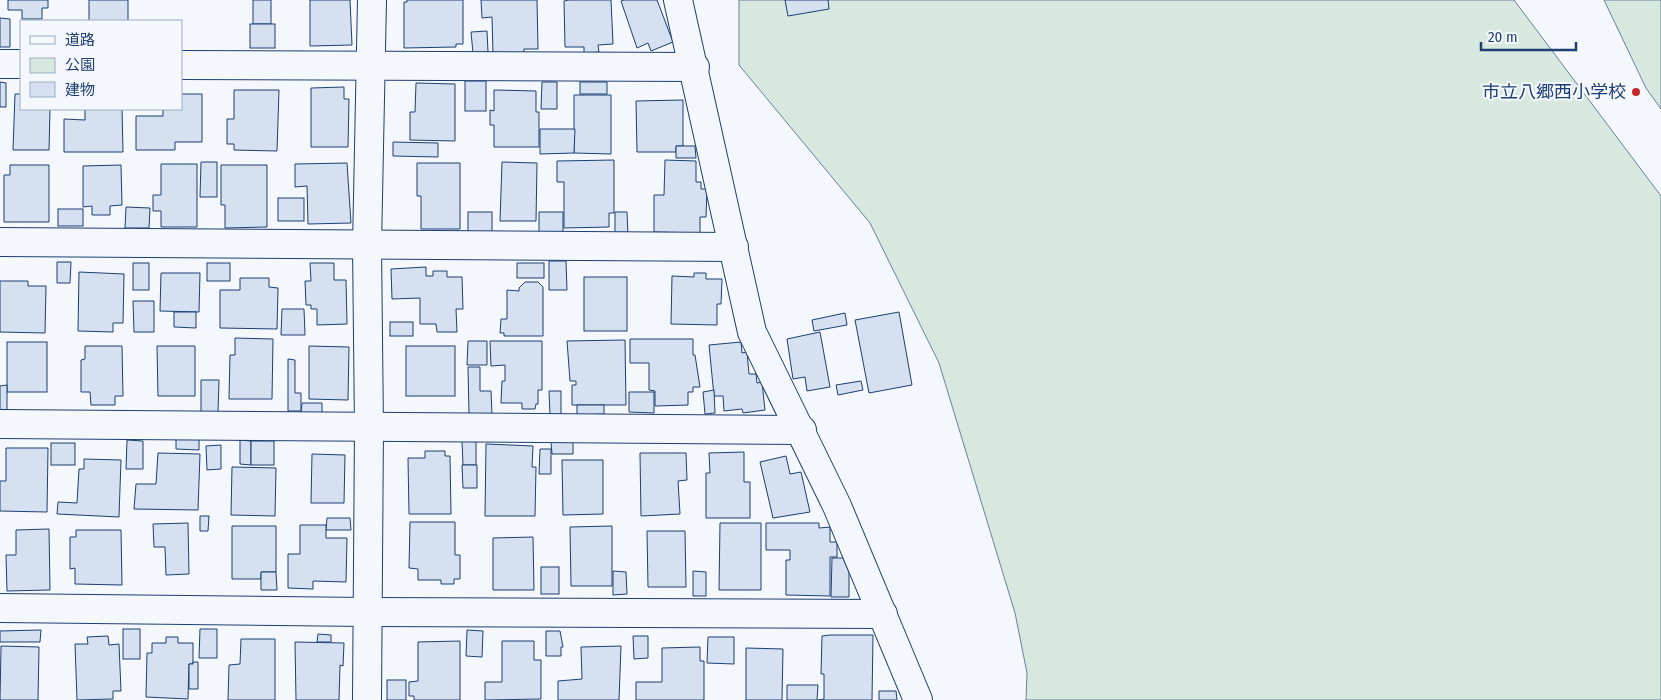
<svg xmlns="http://www.w3.org/2000/svg" width="1661" height="700" font-family="'Fira Sans Condensed','Noto Sans JP',sans-serif">
	<rect width="100%" height="100%" fill="#f4f7fb"/>
	<g fill="#d7e8df" stroke="#687fa3">
		<polygon points="739,0 1514,0 1661,196 1661,700 1026,700 1027,673 1015,613 939,363 870,223 739,65"/>
		<polygon points="1604,0 1661,0 1661,109 1646,88"/>
	</g>
	<g fill="#d5e0f0" stroke="#1d3f73">
		<polygon points="8,0 48,0 48,8 42,8 42,19 22,19 22,10 8,10"/>
		<rect x="89" y="0" width="39" height="21"/>
		<rect x="253" y="0" width="18" height="24"/>
		<polygon points="310,0 350,0 352,45 310,46"/>
		<polygon points="407,0 463,0 463,44 456,44 456,47 404,48 404,2 407,2"/>
		<polygon points="481,0 537,0 538,49 524,49 524,53 493,54 492,17 482,18"/>
		<polygon points="569,0 611,0 613,44 598,45 599,52 584,53 584,47 565,47 564,1"/>
		<polygon points="624,0 657,0 673,42 651,51 648,43 637,48 621,1"/>
		<polygon points="785,0 828,0 829,9 788,16"/>
		<polygon points="0,18 10,19 10,47 0,47"/>
		<rect x="250" y="24" width="25" height="24"/>
		<polygon points="487,31 488,52 473,53 471,32"/>
		<rect x="465" y="81" width="21" height="30"/>
		<polygon points="0,82 6,83 6,107 0,107"/>
		<polygon points="542,82 557,82 557,109 541,109"/>
		<rect x="580" y="82" width="27" height="12"/>
		<polygon points="416,83 455,84 455,141 410,140 410,112 415,112"/>
		<polygon points="344,87 344,99 349,99 348,147 311,147 311,88"/>
		<polygon points="234,90 279,90 277,151 234,150 234,144 227,144 227,119 234,119"/>
		<polygon points="494,90 536,91 536,112 539,112 539,147 494,147 494,125 490,125 490,110 494,111"/>
		<polygon points="15,94 21,94 21,109 50,109 49,150 13,150"/>
		<polygon points="181,94 202,94 202,142 175,142 175,150 136,150 136,116 163,116 163,109 181,109"/>
		<polygon points="574,95 611,95 611,154 574,153"/>
		<polygon points="683,100 683,146 676,146 676,152 637,152 636,101"/>
		<polygon points="85,109 122,109 123,152 64,152 64,119 85,120"/>
		<polygon points="540,129 575,129 574,153 540,154"/>
		<polygon points="393,142 438,143 438,157 393,156"/>
		<polygon points="676,146 695,146 696,158 676,158"/>
		<polygon points="614,160 614,213 609,213 609,227 564,228 564,182 557,182 557,161"/>
		<polygon points="665,160 696,161 696,182 701,182 701,189 707,189 706,217 700,217 700,233 654,232 654,195 664,195"/>
		<polygon points="201,162 217,162 217,197 200,197"/>
		<polygon points="502,162 537,163 536,221 500,221"/>
		<polygon points="347,163 351,223 308,224 307,186 295,187 295,164"/>
		<polygon points="417,163 460,163 460,229 421,229 421,196 417,196"/>
		<polygon points="161,164 197,164 197,227 161,227 161,211 153,211 153,195 161,195"/>
		<polygon points="10,165 49,165 49,222 4,222 4,175 10,175"/>
		<polygon points="121,165 122,205 110,206 110,215 92,215 92,206 83,207 83,166"/>
		<polygon points="221,165 267,165 267,227 225,228 225,205 221,205"/>
		<rect x="278" y="198" width="26" height="23"/>
		<polygon points="126,207 150,208 149,228 125,228"/>
		<rect x="58" y="209" width="25" height="17"/>
		<rect x="468" y="212" width="24" height="20"/>
		<polygon points="539,212 563,212 563,233 539,234"/>
		<polygon points="615,212 627,212 628,235 615,235"/>
		<polygon points="549,261 566,261 567,290 549,290"/>
		<polygon points="57,262 71,262 70,283 57,283"/>
		<rect x="133" y="263" width="16" height="27"/>
		<rect x="207" y="263" width="23" height="18"/>
		<polygon points="310,263 334,263 334,280 346,280 347,324 317,325 317,309 311,309 311,305 306,305 305,281 311,281"/>
		<rect x="517" y="263" width="27" height="15"/>
		<polygon points="426,267 426,276 433,276 433,271 447,271 447,277 462,277 463,309 456,309 457,332 437,332 436,324 420,324 420,298 392,299 391,269"/>
		<polygon points="79,272 124,274 123,323 113,323 113,332 78,331"/>
		<polygon points="161,273 200,273 199,312 160,311"/>
		<polygon points="694,273 706,273 706,279 722,279 721,304 717,304 717,325 671,324 672,276 694,277"/>
		<rect x="584" y="277" width="43" height="54"/>
		<polygon points="240,278 269,278 269,287 278,288 277,329 220,328 220,290 240,290"/>
		<polygon points="0,281 28,281 28,286 46,286 45,333 0,332"/>
		<polygon points="525,282 538,282 543,287 543,336 504,336 504,333 500,333 501,319 507,319 507,290 519,291 519,288"/>
		<polygon points="133,301 154,301 154,332 134,332"/>
		<polygon points="282,309 304,309 305,335 281,335"/>
		<polygon points="174,312 196,312 196,328 174,327"/>
		<polygon points="899,312 912,385 869,393 855,320"/>
		<polygon points="845,313 847,325 814,331 812,320"/>
		<rect x="390" y="322" width="23" height="14"/>
		<polygon points="820,332 830,387 807,391 805,377 793,379 787,339"/>
		<polygon points="235,338 273,339 272,399 229,399 230,355 235,355"/>
		<polygon points="630,339 693,339 693,355 695,355 700,387 693,387 693,392 688,392 688,405 655,406 655,391 649,390 649,363 630,363"/>
		<polygon points="625,340 626,405 572,405 572,385 576,385 576,381 570,381 567,341"/>
		<polygon points="468,341 487,341 487,365 467,365"/>
		<polygon points="490,341 542,341 542,390 538,390 538,404 536,404 535,409 522,409 522,403 501,403 502,381 505,381 505,365 491,366"/>
		<rect x="7" y="342" width="40" height="50"/>
		<polygon points="741,342 742,353 747,352 749,374 756,374 757,383 762,382 765,410 743,413 742,409 724,411 723,396 714,396 709,345"/>
		<polygon points="85,346 122,346 123,396 115,396 115,405 91,405 90,392 81,392 81,360 85,359"/>
		<polygon points="157,346 195,346 195,396 158,396"/>
		<polygon points="309,346 349,347 348,400 309,399"/>
		<rect x="406" y="346" width="49" height="50"/>
		<polygon points="288,359 295,360 295,393 301,393 301,411 288,411"/>
		<polygon points="468,367 480,367 480,391 491,391 492,414 469,414"/>
		<polygon points="201,380 219,380 218,412 201,412"/>
		<polygon points="861,381 863,390 838,395 836,385"/>
		<polygon points="7,385 7,410 0,410 0,386"/>
		<polygon points="714,390 715,413 705,414 703,392"/>
		<polygon points="549,391 561,391 561,415 550,415"/>
		<polygon points="629,392 654,392 654,413 629,412"/>
		<polygon points="302,403 322,403 322,413 301,413"/>
		<polygon points="577,405 604,405 604,414 577,415"/>
		<polygon points="176,439 199,439 199,450 176,449"/>
		<polygon points="127,440 143,441 143,469 126,469"/>
		<polygon points="240,440 251,441 251,465 240,464"/>
		<rect x="251" y="441" width="23" height="24"/>
		<polygon points="462,441 476,441 476,465 463,465"/>
		<polygon points="551,442 573,442 573,454 552,454"/>
		<rect x="51" y="443" width="24" height="22"/>
		<polygon points="486,444 533,446 532,467 536,467 535,516 485,516"/>
		<polygon points="221,445 221,469 207,470 206,446"/>
		<polygon points="6,448 48,448 47,512 0,511 0,481 6,481"/>
		<polygon points="540,449 551,449 551,474 539,474"/>
		<polygon points="425,451 445,451 445,456 450,456 451,514 409,514 408,458 425,458"/>
		<polygon points="744,452 744,482 750,482 750,518 706,518 706,473 710,473 709,453"/>
		<polygon points="158,453 200,454 198,510 134,509 136,484 156,484"/>
		<polygon points="640,453 686,453 687,480 678,481 680,514 641,516"/>
		<polygon points="312,454 345,455 344,503 311,503"/>
		<polygon points="786,456 790,474 801,472 810,512 773,518 760,462"/>
		<polygon points="84,459 121,460 119,517 57,514 58,502 77,503 79,469 84,469"/>
		<polygon points="562,460 603,460 603,514 563,515"/>
		<polygon points="462,465 477,465 477,488 463,488"/>
		<polygon points="232,467 276,468 275,516 231,515"/>
		<polygon points="200,516 209,516 208,531 200,531"/>
		<polygon points="327,518 350,518 351,530 326,530"/>
		<polygon points="410,522 455,522 455,555 460,555 460,579 454,579 454,584 441,584 441,580 418,580 418,569 409,568"/>
		<polygon points="188,523 189,574 166,575 165,547 154,547 153,524"/>
		<polygon points="720,523 761,523 761,590 719,590"/>
		<polygon points="766,523 819,523 819,528 830,527 830,542 837,542 837,557 830,557 830,596 786,595 786,560 790,560 790,550 766,550"/>
		<polygon points="300,525 326,525 326,538 347,538 346,582 313,581 313,589 288,588 288,554 300,554"/>
		<polygon points="232,526 276,526 276,572 261,572 261,579 232,579"/>
		<polygon points="612,526 612,586 571,586 570,527"/>
		<polygon points="49,529 50,590 7,591 6,555 16,555 16,530"/>
		<polygon points="76,530 121,530 122,585 75,584 75,568 70,569 70,537 76,537"/>
		<polygon points="647,531 685,531 686,587 648,587"/>
		<polygon points="533,537 534,590 493,590 493,538"/>
		<polygon points="832,558 843,558 849,572 849,597 831,597"/>
		<rect x="541" y="567" width="18" height="27"/>
		<polygon points="613,571 626,572 627,594 613,595"/>
		<polygon points="693,571 706,572 706,596 693,596"/>
		<polygon points="261,572 276,572 277,590 261,590"/>
		<rect x="123" y="629" width="17" height="30"/>
		<polygon points="200,629 217,629 217,658 199,658"/>
		<polygon points="41,630 40,642 0,642 0,631"/>
		<polygon points="467,630 483,631 482,657 466,656"/>
		<polygon points="546,631 560,631 563,647 561,647 561,656 546,656"/>
		<polygon points="318,634 331,635 331,642 317,642"/>
		<polygon points="830,635 873,635 872,700 818,700 824,699 824,674 821,674 822,636"/>
		<polygon points="108,636 109,645 119,644 121,691 113,691 113,699 77,700 75,644 88,644 87,637"/>
		<polygon points="633,636 648,636 648,658 634,659"/>
		<polygon points="166,637 178,637 178,643 193,643 193,664 189,664 188,699 146,697 147,653 152,653 152,643 166,643"/>
		<polygon points="708,637 734,637 734,664 707,663"/>
		<polygon points="241,639 275,639 275,700 228,700 229,665 240,664"/>
		<polygon points="460,641 460,700 414,700 414,696 409,696 409,682 418,681 418,642"/>
		<polygon points="502,641 534,641 534,660 541,660 541,699 485,700 485,682 502,682"/>
		<polygon points="295,642 344,643 343,666 340,665 339,700 296,700"/>
		<polygon points="1,646 39,647 38,700 0,700"/>
		<polygon points="621,646 619,700 558,700 558,681 582,679 581,647"/>
		<polygon points="700,647 700,661 704,661 704,700 636,700 636,682 662,682 662,648"/>
		<polygon points="746,648 783,649 782,700 746,700"/>
		<polygon points="193,662 198,662 198,689 189,689 189,664 193,664"/>
		<rect x="387" y="680" width="19" height="20"/>
		<polygon points="787,685 818,685 817,700 787,700"/>
		<polygon points="879,691 896,691 897,700 879,700"/>
	</g>
	<g fill="none" stroke-linecap="round" stroke-linejoin="round">
		<defs>
			<g id="street">
				<polyline points="678,0 752,332 837,506 918,700"/>
				<polyline points="0,64 21,64"/>
				<polyline points="181,65 695,67"/>
				<polyline points="0,242 734,247"/>
				<polyline points="0,424 802,430"/>
				<polyline points="0,608 366,612 883,614"/>
				<polyline points="367,700 369,428 367,246 372,0"/>
			</g>
		</defs>
		<use href="#street" stroke="#1d3f73" stroke-width="30"/>
		<use href="#street" stroke="#f4f7fb" stroke-width="28"/>
	</g>
	<circle fill="#c62828" stroke="#f4f7fb" stroke-width="2" cx="1636" cy="92" r="5"/>
	<g text-anchor="middle" dominant-baseline="central" stroke-width="4" stroke-linejoin="round" paint-order="stroke">
		<g font-size="18" fill="#1d3f73" stroke="#f4f7fb" text-anchor="end">
			<text x="1626" y="92">市立八郷西小学校</text>
		</g>
	</g>
	<rect x="20" y="20" width="162" height="90" fill="#f4f7fb" stroke="#9eadc5"/>
	<rect x="30" y="36" width="25" height="8" fill="#f4f7fb" stroke="#9eadc5"/>
	<text x="65" y="45" font-size="15" fill="#1d3f73">道路</text>
	<rect x="30" y="58" width="25" height="15" fill="#d7e8df" stroke="#9eadc5"/>
	<text x="65" y="70" font-size="15" fill="#1d3f73">公園</text>
	<rect x="30" y="82" width="25" height="15" fill="#d5e0f0" stroke="#9eadc5"/>
	<text x="65" y="95" font-size="15" fill="#1d3f73">建物</text>
	<path d="M1481 42v8h95v-8" fill="none" stroke="#1d3f73" stroke-width="2.5"/>
	<text x="1488" y="42" font-size="15" fill="#1d3f73" stroke="#f4f7fb" stroke-width="4" paint-order="stroke">20 m</text>
</svg>
